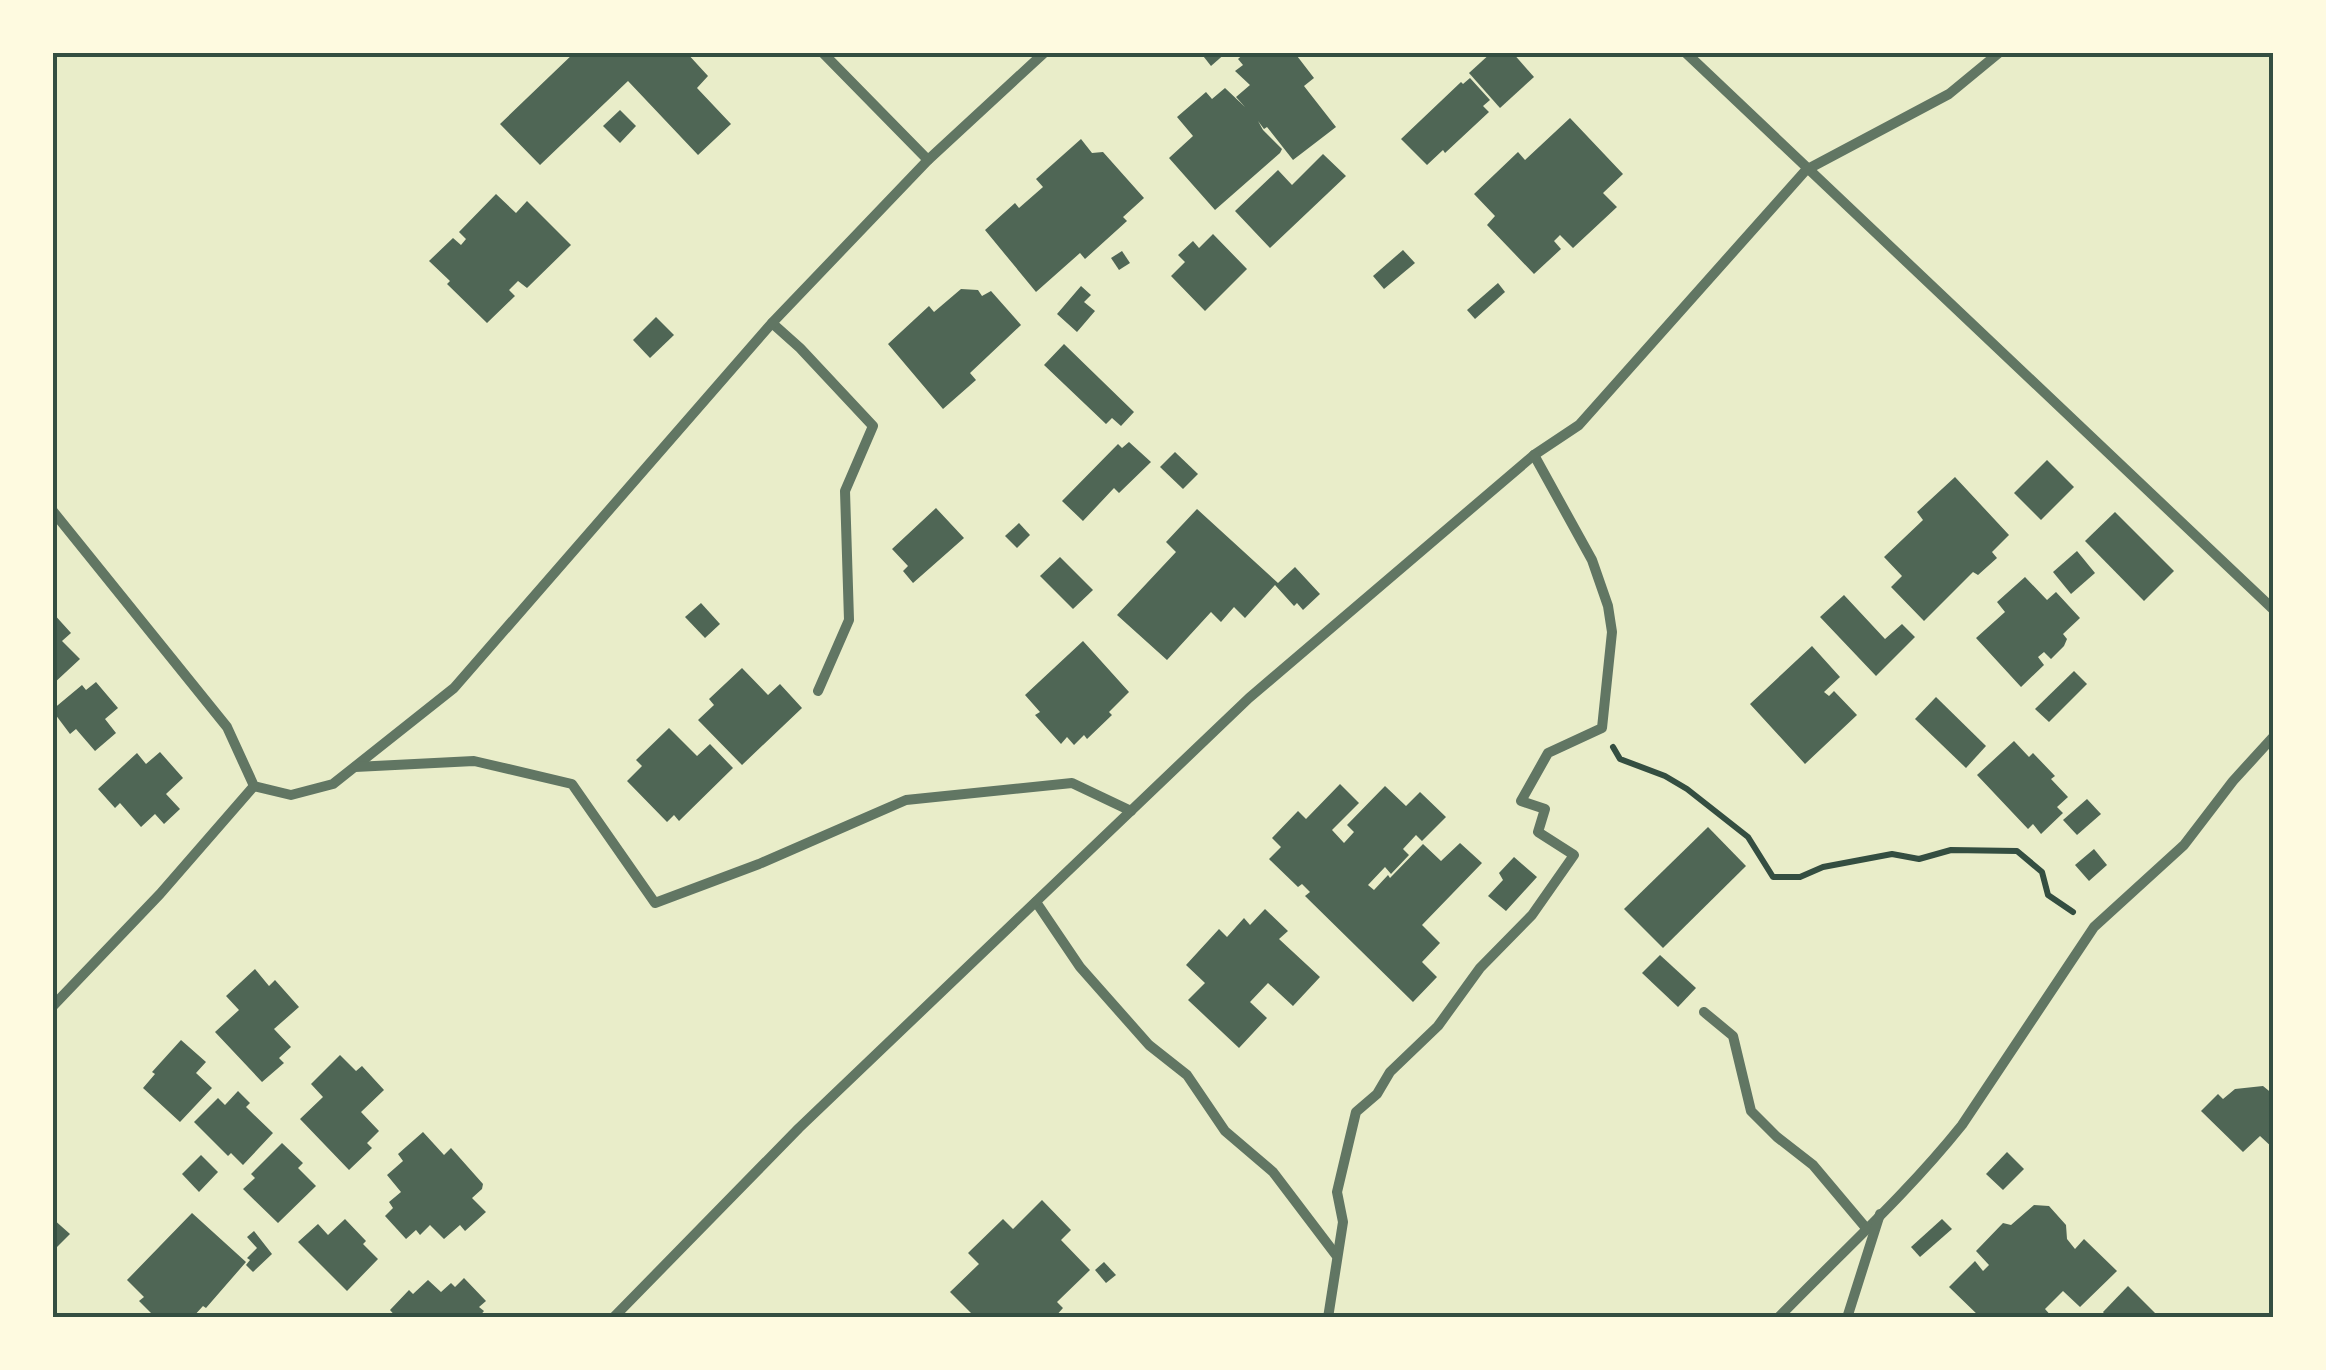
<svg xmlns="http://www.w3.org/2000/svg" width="2326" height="1370" font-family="'PT Sans',sans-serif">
	<rect width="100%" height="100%" fill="#e9edc9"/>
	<g fill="#4f6655">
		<polygon points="575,52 686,52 708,76 697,88 731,124 698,155 628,81 540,165 500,124"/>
		<polygon points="1200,52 1227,52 1211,66"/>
		<polygon points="1246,52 1294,52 1314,78 1304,86 1336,127 1293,160 1267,127 1264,129 1258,121 1263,130 1282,149 1280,153 1215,210 1169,158 1193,136 1177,117 1206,92 1212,99 1225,88 1245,107 1236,97 1250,85 1235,71 1243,65 1238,59"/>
		<polygon points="1492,52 1512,52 1534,77 1500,108 1469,73"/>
		<polygon points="1470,78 1490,100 1483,106 1489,112 1445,153 1443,150 1427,165 1401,139 1461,82 1463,84"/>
		<polygon points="620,110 636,126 620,143 603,126"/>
		<polygon points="1570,118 1623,174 1603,193 1617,207 1573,248 1560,235 1554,241 1561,249 1534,274 1487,225 1495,216 1474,194 1518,152 1525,160"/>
		<polygon points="1081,139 1092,153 1103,152 1144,198 1123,217 1127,221 1085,259 1080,253 1036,292 985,230 1015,203 1019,208 1043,187 1036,179"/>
		<polygon points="1323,154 1346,176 1270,248 1235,211 1278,170 1292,185"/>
		<polygon points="496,194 516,213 527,201 571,245 527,288 518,281 509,290 515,296 487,323 447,284 450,281 429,261 453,238 461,245 466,239 459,232"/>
		<polygon points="1213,234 1247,269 1205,311 1171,276 1185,262 1178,255 1193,241 1199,248"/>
		<polygon points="1403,250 1415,263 1384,289 1373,276"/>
		<polygon points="1122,251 1130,263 1119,270 1111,258"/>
		<polygon points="1498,283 1505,292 1475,319 1467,310"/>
		<polygon points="1081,286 1091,295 1084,302 1095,311 1077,332 1057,314"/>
		<polygon points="961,289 978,290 982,296 991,291 1021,325 970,373 976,380 943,409 888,344 929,306 934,312"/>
		<polygon points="656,317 674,335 650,358 633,340"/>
		<polygon points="1064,344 1134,412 1121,426 1112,418 1106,424 1044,365"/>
		<polygon points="1129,442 1151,462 1119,493 1114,488 1083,521 1062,501 1118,444 1122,448"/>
		<polygon points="1175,452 1198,474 1183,489 1160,467"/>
		<polygon points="2047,460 2074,487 2041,520 2014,493"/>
		<polygon points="1955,477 2009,535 1992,552 1997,558 1978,575 1973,572 1924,621 1891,587 1902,576 1884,557 1923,520 1917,512"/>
		<polygon points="936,508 964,538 913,583 903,571 908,566 892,549"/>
		<polygon points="1197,509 1278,583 1295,567 1320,594 1303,610 1297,603 1294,606 1275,585 1245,618 1234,607 1221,622 1211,612 1167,660 1117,615 1176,552 1166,542"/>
		<polygon points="2115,512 2174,571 2144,601 2085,541"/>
		<polygon points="1019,523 1030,535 1017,548 1005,536"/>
		<polygon points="2077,551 2095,573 2071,594 2053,572"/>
		<polygon points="1060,557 1093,590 1073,609 1040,576"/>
		<polygon points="2025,577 2047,600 2056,592 2080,618 2063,634 2067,639 2064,646 2051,659 2044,652 2038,657 2044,665 2021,687 1976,638 2005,612 1997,602"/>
		<polygon points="1844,595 1885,639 1902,624 1915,637 1876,676 1820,617"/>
		<polygon points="701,603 720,624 705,638 685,617"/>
		<polygon points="52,612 71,633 62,641 80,659 52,685"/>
		<polygon points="1083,641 1129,692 1109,712 1112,715 1087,739 1084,735 1074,745 1067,737 1061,744 1035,715 1040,712 1025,695"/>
		<polygon points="1812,646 1840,677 1824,692 1829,696 1834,691 1857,715 1805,764 1750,704"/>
		<polygon points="742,668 768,695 780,684 802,708 742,765 698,720 714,705 709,699"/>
		<polygon points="2074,671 2087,684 2049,722 2035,709"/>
		<polygon points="96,682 118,708 105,719 116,733 95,751 76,729 70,734 52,710 82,685 86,690"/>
		<polygon points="1936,697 1986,746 1966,768 1915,719"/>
		<polygon points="669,728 697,756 710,744 733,768 679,821 674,815 667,822 627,781 642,766 636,760"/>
		<polygon points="2014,741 2029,757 2033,753 2055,776 2051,779 2068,797 2057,807 2063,813 2041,834 2033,824 2028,829 1977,775"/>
		<polygon points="160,752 183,778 166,794 180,809 164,824 155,814 141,827 120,803 115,808 98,789 137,753 146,764"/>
		<polygon points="1340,784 1359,803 1332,830 1344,843 1354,832 1347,825 1385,786 1406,806 1420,792 1446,817 1422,841 1416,835 1403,849 1409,855 1391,874 1385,867 1368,885 1374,890 1388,875 1390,878 1423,844 1441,861 1460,843 1482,863 1422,925 1440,943 1422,962 1437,977 1413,1002 1305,896 1310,892 1302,884 1298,887 1269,859 1281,847 1272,838 1298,811 1306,819"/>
		<polygon points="2087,799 2101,814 2077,835 2063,820"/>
		<polygon points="1708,827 1746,866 1663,948 1624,909"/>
		<polygon points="2094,849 2107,865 2089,881 2075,865"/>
		<polygon points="1514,857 1537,877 1506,911 1488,896 1503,880 1499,873"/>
		<polygon points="1265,909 1288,931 1279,939 1320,977 1293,1006 1268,983 1250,1002 1267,1018 1239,1048 1188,1000 1205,983 1186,965 1219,929 1227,937 1244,918 1250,925"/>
		<polygon points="1660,955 1696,988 1678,1007 1642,973"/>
		<polygon points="255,969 269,986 275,980 299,1007 274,1029 291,1047 279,1058 284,1063 262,1082 215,1032 239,1010 226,996"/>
		<polygon points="181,1040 206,1062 196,1073 212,1088 180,1122 143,1088 155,1074 152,1072"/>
		<polygon points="340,1055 356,1071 362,1066 384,1090 361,1112 379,1131 367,1143 372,1148 349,1170 300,1119 323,1097 311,1084"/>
		<polygon points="2263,1086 2274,1095 2274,1149 2260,1136 2243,1152 2201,1111 2218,1094 2223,1099 2235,1089"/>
		<polygon points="238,1091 250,1103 246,1107 273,1133 243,1165 231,1153 228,1156 194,1122 218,1098 225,1105"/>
		<polygon points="423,1132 444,1155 451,1148 483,1184 482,1189 472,1198 486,1212 465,1231 460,1225 444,1239 430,1225 420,1235 416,1230 406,1239 385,1216 393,1208 389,1202 401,1192 387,1175 403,1161 398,1154"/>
		<polygon points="282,1143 303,1163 298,1168 316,1186 278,1223 243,1189 255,1178 251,1174"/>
		<polygon points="2007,1152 2024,1169 2003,1190 1986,1174"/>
		<polygon points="201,1155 218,1172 199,1192 182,1174"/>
		<polygon points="1042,1200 1071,1230 1061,1240 1090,1270 1057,1302 1063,1308 1054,1318 976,1318 950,1292 979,1264 968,1253 1003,1219 1013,1229"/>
		<polygon points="2034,1205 2049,1206 2066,1225 2067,1239 2075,1249 2084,1239 2117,1271 2080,1307 2063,1291 2045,1309 2053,1318 1981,1318 1949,1287 1975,1261 1983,1271 1989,1265 1976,1251 2003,1223 2011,1225"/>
		<polygon points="192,1213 246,1262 206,1308 203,1306 192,1318 156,1318 139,1301 144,1297 127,1280"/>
		<polygon points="52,1218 70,1234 52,1252"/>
		<polygon points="345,1219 366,1241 363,1244 378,1259 347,1291 298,1242 318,1224 328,1235"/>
		<polygon points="1942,1219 1952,1229 1920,1257 1911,1247"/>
		<polygon points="254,1231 272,1254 253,1272 246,1265 250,1260 247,1258 257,1248 247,1237"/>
		<polygon points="1104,1262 1116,1275 1106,1283 1095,1270"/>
		<polygon points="464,1278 486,1301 479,1307 484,1311 478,1318 397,1318 390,1310 409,1290 413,1294 428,1280 441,1292 451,1283 455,1287"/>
		<polygon points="2128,1286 2160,1318 2108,1318 2103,1312"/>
	</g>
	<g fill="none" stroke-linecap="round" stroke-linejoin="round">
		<polyline stroke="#344e41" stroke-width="6" points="1613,747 1620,759 1665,776 1687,789 1748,837 1773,877 1800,877 1823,867 1892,854 1919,859 1951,850 2017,851 2042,872 2048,895 2073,912"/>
		<g stroke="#617663" stroke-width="10">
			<polyline points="822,52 928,160"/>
			<polyline points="1685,52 2274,610"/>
			<polyline points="772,323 800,348 873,426 845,491 849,620 818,691"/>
			<polyline points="52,510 227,727 254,786 291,795 333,784 454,688 772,323 928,160 1045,52"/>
			<polyline points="355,767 474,761 572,784 655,903 759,864 906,800 1072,783 1131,811"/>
			<polyline points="1036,902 1080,967 1149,1045 1187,1075 1225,1131 1273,1172 1336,1255"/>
			<polyline points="52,1007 160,894 254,786"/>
			<polyline points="1704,1012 1733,1036 1751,1111 1777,1137 1813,1165 1866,1228"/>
			<polyline points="613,1318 799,1128 1249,698 1534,455 1579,425 1806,170 1949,94 2000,52"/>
			<polyline points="1328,1318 1343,1222 1337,1192 1356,1112 1377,1094 1390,1072 1438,1026 1480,968 1532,915 1574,855 1538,832 1545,809 1521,801 1548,753 1602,728 1612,632 1608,606 1592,560 1534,455"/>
			<path d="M1778,1318C1840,1254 1906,1195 1962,1125L2094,927L2184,845L2233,781L2274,736"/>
			<polyline points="1847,1318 1880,1214"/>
		</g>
	</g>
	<rect width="2326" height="1370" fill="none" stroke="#fefae0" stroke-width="110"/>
	<rect x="55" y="55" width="2216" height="1260" fill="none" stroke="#344e41" stroke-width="4"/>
</svg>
